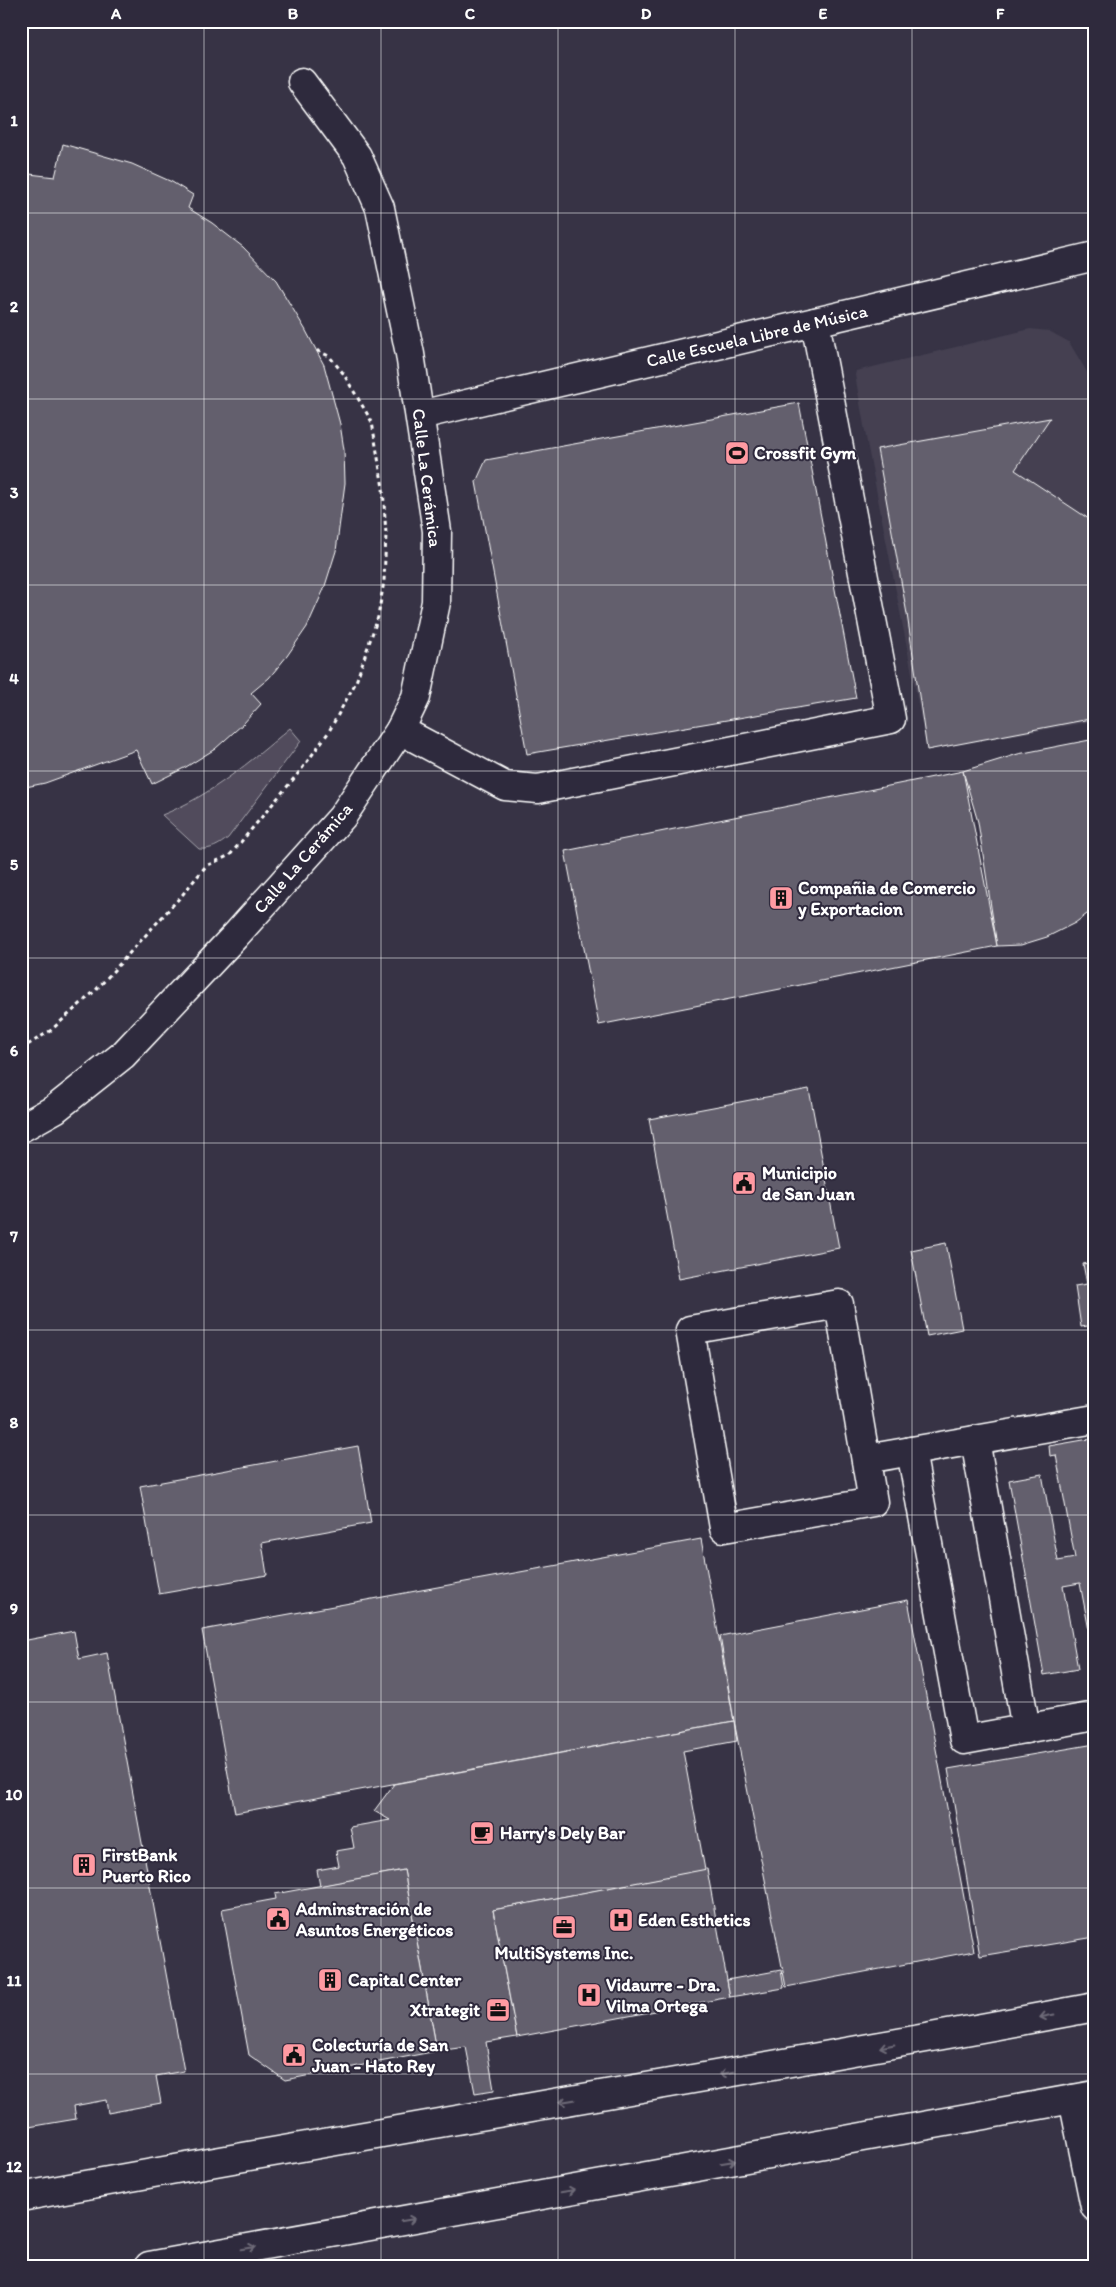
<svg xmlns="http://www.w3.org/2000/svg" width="1116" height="2287" font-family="Itim,sans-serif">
	<rect width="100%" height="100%" fill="#373345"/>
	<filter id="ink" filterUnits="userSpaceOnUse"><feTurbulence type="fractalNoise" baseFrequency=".02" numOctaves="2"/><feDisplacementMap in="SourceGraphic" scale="10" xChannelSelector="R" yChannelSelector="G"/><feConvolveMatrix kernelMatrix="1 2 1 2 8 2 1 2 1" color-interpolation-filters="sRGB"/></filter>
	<g filter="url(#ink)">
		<polygon fill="#444051" points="1030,329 1049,331 1069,342 1093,382 1095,393 1095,721 927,750 868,448 855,375 856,371"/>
		<path fill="#514c5c" stroke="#a8a6ae" d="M290,728L301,741L228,838C219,845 211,850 199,849L162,815C210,796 250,762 290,728Z"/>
		<g fill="#635f6d" stroke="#fff">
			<polygon points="63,144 132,164 172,182 193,195 188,208 212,223 243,247 276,281 305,329 324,365 340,424 344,450 345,483 336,551 324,589 307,627 287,656 269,678 251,693 261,704 243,724 215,749 186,767 152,784 136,750 45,783 21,788 21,173 55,177"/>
			<polygon points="799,403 856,698 527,754 476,482 486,460"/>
			<polygon points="1050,418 1015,470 1095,523 1095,718 927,750 907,614 877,449"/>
			<polygon points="1095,739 1095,908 1075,923 1047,937 1021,945 997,946 978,822 963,771 1018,754"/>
			<polygon points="963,771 997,946 599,1025 565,851"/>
			<polygon points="809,1089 839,1248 679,1279 649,1119"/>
			<polygon points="946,1243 962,1329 927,1336 911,1250"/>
			<polygon points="1095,1262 1095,1332 1094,1325 1081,1327 1075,1286 1087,1284 1083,1264"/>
			<polygon points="1095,1438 1095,1662 1080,1583 1063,1586 1078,1669 1044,1675 1009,1480 1042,1474 1058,1561 1075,1558 1056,1455 1050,1456 1049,1446"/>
			<polygon points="358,1446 371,1523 262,1543 267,1575 159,1594 140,1486"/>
			<polygon points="701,1539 734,1721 235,1813 202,1630"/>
			<polygon points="908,1600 974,1951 786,1987 734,1721 720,1636"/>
			<polygon points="74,1631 79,1659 107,1653 184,2071 156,2076 161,2103 108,2113 106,2100 74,2106 76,2119 23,2128 21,2117 21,1654 24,1653 22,1641"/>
			<polygon points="734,1721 737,1741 683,1751 705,1870 493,1910 517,2037 486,2042 494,2090 475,2093 466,2047 437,2051 404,1870 320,1886 317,1870 339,1866 336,1851 354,1848 350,1827 390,1820 374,1811 394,1784"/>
			<polygon points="1095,1744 1095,1937 980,1956 948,1769"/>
			<polygon points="707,1869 730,1997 517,2037 493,1910"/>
			<polygon points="404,1870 437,2051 285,2080 249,2055 222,1909 276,1899 275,1894"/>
			<polygon points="781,1970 784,1988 730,1997 727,1980"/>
		</g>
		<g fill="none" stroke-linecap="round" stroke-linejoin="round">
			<defs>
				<g id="minor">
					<polyline points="420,415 1095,256"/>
					<polyline points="400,730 505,786 538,789 891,719 815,322"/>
					<polyline points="21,1128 55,1109 123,1055 236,935 342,817 400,730 416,697 436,602 437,531 410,354 380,208 357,156 302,82"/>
					<polygon points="839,1304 873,1502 724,1528 690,1330"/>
					<polyline points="975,1440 1026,1729"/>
					<polyline points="911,1451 964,1740 1095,1716"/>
					<polyline points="866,1459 1095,1419"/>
					<polyline points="1073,2099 1095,2207"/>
					<path d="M21,2197C379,2131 738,2074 1095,2007"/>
					<polyline points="149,2266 1095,2095"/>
				</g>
			</defs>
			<use href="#minor" stroke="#fff" stroke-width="31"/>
			<polyline stroke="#fff" stroke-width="3" stroke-dasharray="4 4" stroke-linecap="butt" points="21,1049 50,1031 96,990 183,894 206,866 230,855 301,770 328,733 356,682 378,617 384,581 386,534 383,488 372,422 343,373 329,356 316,350"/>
			<use href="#minor" stroke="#2f2a3d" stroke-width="28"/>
		</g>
		<defs><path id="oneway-shaft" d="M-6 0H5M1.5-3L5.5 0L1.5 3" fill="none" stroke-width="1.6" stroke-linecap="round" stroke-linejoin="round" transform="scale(1.25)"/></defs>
		<g stroke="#6d6a77">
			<use href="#oneway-shaft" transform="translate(1047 2016) rotate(169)"/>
			<use href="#oneway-shaft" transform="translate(887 2046) rotate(169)"/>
			<use href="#oneway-shaft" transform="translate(727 2073) rotate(170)"/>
			<use href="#oneway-shaft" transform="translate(567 2101) rotate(170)"/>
			<use href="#oneway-shaft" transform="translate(728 2162) rotate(-10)"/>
			<use href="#oneway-shaft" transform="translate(568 2191) rotate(-10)"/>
			<use href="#oneway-shaft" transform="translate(408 2220) rotate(-10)"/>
			<use href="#oneway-shaft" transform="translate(248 2248) rotate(-10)"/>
		</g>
	</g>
	<path fill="none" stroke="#fff" stroke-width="1" stroke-opacity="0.55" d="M204,21V2266M381,21V2266M558,21V2266M735,21V2266M912,21V2266M21,213H1095M21,399H1095M21,585H1095M21,771H1095M21,958H1095M21,1143H1095M21,1330H1095M21,1515H1095M21,1702H1095M21,1888H1095M21,2074H1095"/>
	<defs>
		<symbol id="stadium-square" viewBox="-11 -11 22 22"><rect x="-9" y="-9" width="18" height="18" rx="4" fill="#ff9aa2" stroke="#2f2a3d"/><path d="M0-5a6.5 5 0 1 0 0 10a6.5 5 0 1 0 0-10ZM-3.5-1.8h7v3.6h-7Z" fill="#111"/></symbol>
		<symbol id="building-square" viewBox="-11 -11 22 22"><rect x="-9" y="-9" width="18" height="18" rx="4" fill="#ff9aa2" stroke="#2f2a3d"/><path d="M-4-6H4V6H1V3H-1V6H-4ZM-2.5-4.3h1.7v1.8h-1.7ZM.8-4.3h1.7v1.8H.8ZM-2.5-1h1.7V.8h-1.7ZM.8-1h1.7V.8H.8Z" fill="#111"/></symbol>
		<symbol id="civic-square" viewBox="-11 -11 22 22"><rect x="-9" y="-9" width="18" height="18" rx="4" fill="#ff9aa2" stroke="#2f2a3d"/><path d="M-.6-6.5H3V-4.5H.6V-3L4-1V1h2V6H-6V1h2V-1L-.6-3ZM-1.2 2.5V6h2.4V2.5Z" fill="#111"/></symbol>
		<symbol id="cafe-square" viewBox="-11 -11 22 22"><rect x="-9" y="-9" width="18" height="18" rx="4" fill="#ff9aa2" stroke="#2f2a3d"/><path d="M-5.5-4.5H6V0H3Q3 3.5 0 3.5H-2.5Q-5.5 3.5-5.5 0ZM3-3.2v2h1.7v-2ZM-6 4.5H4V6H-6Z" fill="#111"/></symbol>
		<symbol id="hospital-square" viewBox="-11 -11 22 22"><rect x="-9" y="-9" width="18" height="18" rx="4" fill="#ff9aa2" stroke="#2f2a3d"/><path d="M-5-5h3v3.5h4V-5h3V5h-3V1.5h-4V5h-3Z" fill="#111"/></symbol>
		<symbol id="office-square" viewBox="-11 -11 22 22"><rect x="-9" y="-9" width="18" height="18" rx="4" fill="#ff9aa2" stroke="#2f2a3d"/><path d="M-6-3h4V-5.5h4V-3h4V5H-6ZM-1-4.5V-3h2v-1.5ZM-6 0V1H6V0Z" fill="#111"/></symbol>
	</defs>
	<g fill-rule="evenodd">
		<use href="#stadium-square" x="723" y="439" width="28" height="28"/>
		<use href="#building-square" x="767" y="884" width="28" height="28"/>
		<use href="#civic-square" x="730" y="1169" width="28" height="28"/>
		<use href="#cafe-square" x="468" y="1819" width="28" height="28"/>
		<use href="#building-square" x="70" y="1851" width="28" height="28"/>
		<use href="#civic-square" x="264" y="1905" width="28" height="28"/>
		<use href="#hospital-square" x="607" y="1906" width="28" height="28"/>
		<use href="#office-square" x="550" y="1913" width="28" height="28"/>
		<use href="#building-square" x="316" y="1966" width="28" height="28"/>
		<use href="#hospital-square" x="575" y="1981" width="28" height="28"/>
		<use href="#office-square" x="484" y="1996" width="28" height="28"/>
		<use href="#civic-square" x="280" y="2041" width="28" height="28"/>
	</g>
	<g text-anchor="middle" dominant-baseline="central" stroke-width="4" stroke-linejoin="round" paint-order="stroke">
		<g font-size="18" fill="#fff" stroke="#2f2a3d">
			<text transform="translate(757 336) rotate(-13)">Calle Escuela Libre de Música</text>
			<text transform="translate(427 478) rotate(83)">Calle La Cerámica</text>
			<text transform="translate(303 858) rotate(-49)">Calle La Cerámica</text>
		</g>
		<g font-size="18" font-weight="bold" fill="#fff" stroke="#2f2a3d" text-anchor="start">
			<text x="754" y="453">Crossfit Gym</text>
			<text x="798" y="888">Compañia de Comercio<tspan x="798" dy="21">y Exportacion</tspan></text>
			<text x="762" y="1173">Municipio<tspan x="762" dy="21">de San Juan</tspan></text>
			<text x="500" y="1833">Harry's Dely Bar</text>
			<text x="102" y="1855">FirstBank<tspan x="102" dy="21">Puerto Rico</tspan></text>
			<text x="296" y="1909">Adminstración de<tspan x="296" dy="21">Asuntos Energéticos</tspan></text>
			<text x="638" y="1920">Eden Esthetics</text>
			<text x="564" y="1953" text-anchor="middle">MultiSystems Inc.</text>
			<text x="348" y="1980">Capital Center</text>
			<text x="606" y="1985">Vidaurre - Dra.<tspan x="606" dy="21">Vilma Ortega</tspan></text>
			<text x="480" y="2010" text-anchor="end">Xtrategit</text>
			<text x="312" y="2045">Colecturía de San<tspan x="312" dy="21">Juan - Hato Rey</tspan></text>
		</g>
	</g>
	<rect width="1116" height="2287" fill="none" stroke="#2f2a3d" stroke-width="55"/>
	<rect x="28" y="28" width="1060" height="2232" fill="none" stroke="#fff" stroke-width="2"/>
	<g font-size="16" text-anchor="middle" font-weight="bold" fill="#fff">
		<text x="116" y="19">A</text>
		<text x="293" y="19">B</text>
		<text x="470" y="19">C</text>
		<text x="646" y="19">D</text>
		<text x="823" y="19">E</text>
		<text x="1000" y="19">F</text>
		<text x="14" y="126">1</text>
		<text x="14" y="312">2</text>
		<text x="14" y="498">3</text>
		<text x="14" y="684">4</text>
		<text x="14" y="870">5</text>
		<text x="14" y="1056">6</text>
		<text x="14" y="1242">7</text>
		<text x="14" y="1428">8</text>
		<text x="14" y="1614">9</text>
		<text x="14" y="1800">10</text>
		<text x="14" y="1986">11</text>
		<text x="14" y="2172">12</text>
	</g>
</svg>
